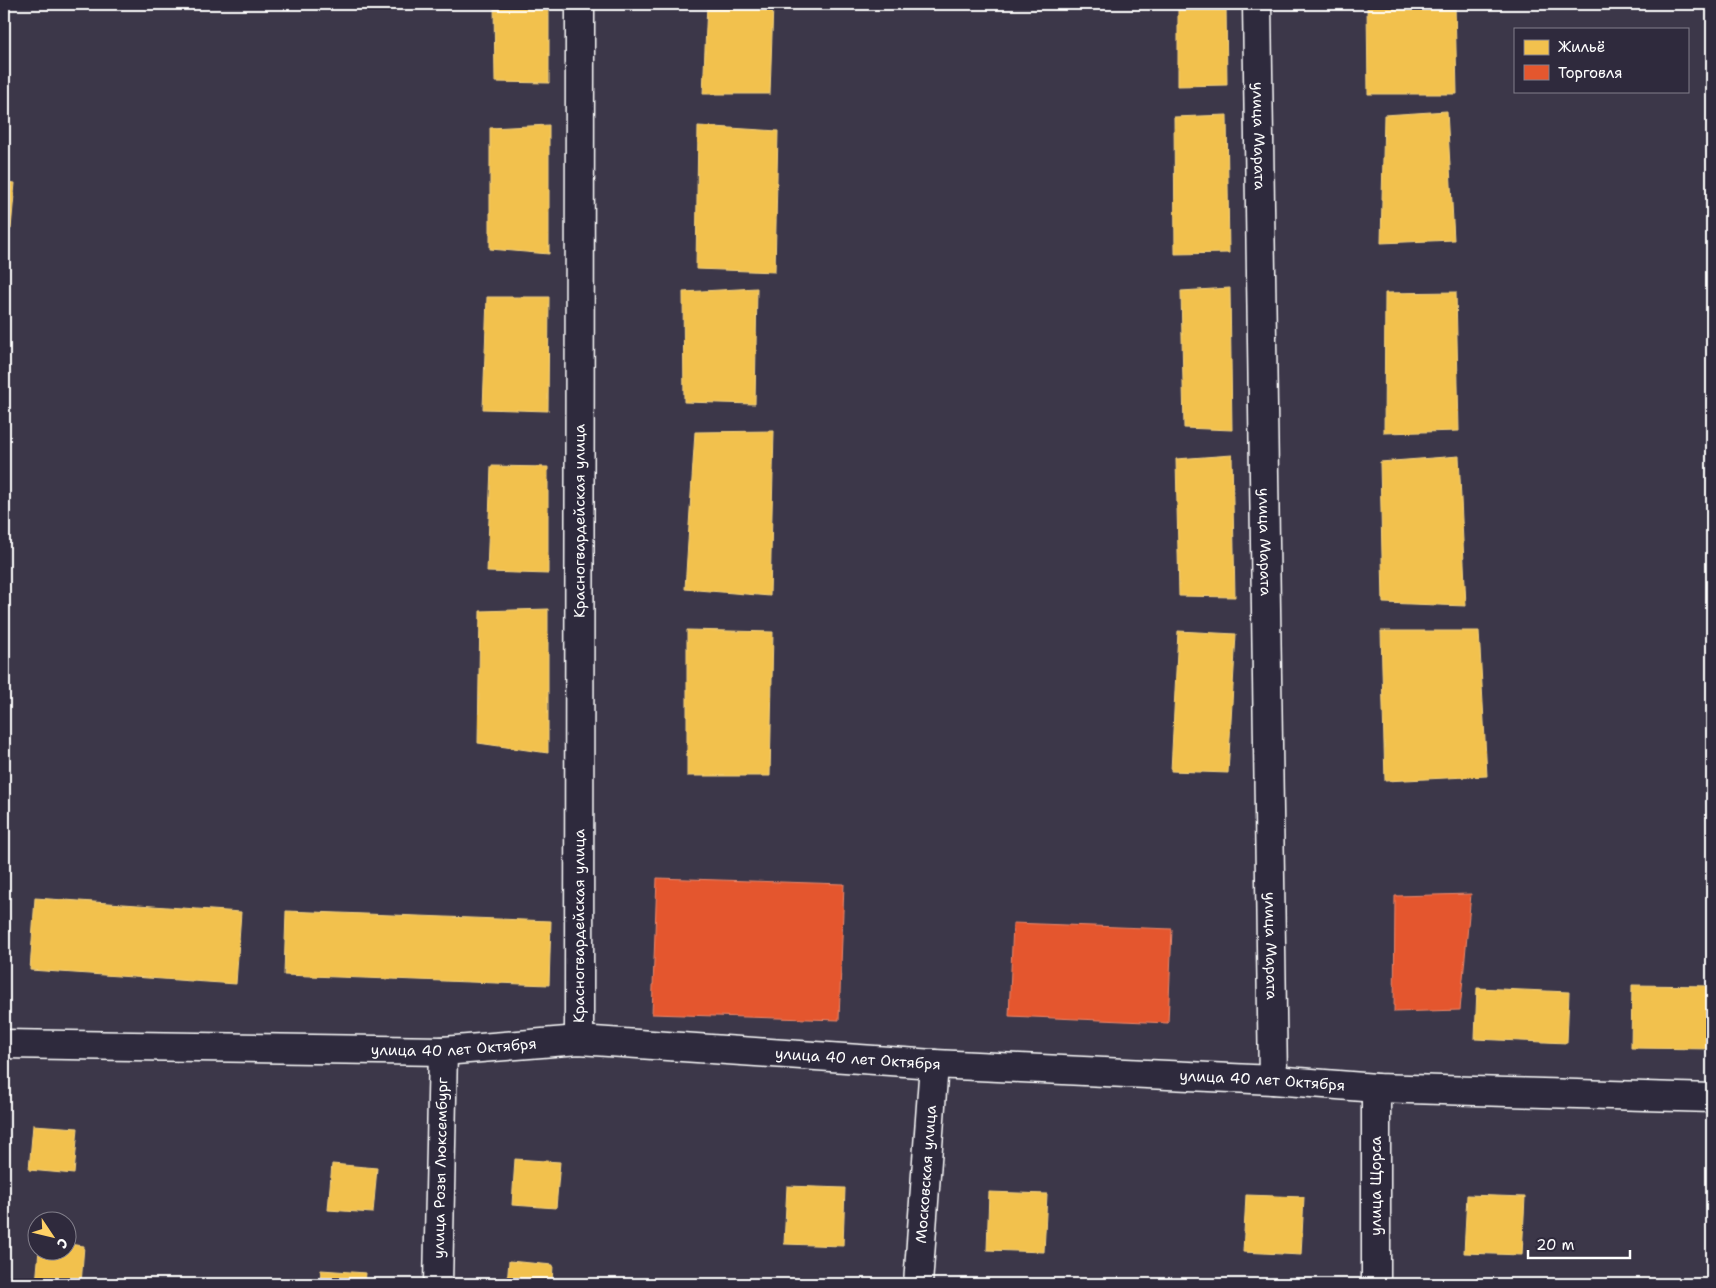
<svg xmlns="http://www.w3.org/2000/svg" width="1716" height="1288" font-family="'Shantell Sans',sans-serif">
	<rect width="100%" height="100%" fill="#3c3749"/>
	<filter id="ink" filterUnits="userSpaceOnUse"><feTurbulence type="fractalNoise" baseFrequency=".02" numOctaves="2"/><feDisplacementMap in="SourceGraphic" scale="10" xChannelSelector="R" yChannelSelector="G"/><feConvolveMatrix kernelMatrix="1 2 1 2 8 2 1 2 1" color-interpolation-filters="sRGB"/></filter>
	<g filter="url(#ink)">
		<g fill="#f2c14e" stroke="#f6d483">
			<polygon points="494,4 549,4 549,83 495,82"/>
			<polygon points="707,4 773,4 770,94 703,94"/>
			<polygon points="1178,4 1226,4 1227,85 1178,86"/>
			<polygon points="1367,4 1455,4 1457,94 1368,94"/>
			<polygon points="1447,111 1454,240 1381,243 1384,115"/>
			<polygon points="1227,115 1229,253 1175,254 1174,117"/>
			<polygon points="549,125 549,254 490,249 490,128"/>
			<polygon points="698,126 778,131 775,272 696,269"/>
			<polygon points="4,182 15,183 11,229 4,228"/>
			<polygon points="757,288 755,404 684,402 683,292"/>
			<polygon points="1230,288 1232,430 1184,428 1181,291"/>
			<polygon points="1456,292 1459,431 1384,433 1385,293"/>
			<polygon points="487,297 549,297 548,411 483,409"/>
			<polygon points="774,431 770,596 685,589 695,432"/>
			<polygon points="1232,455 1235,597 1179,596 1176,459"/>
			<polygon points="1459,456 1466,606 1383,603 1380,462"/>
			<polygon points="491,466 548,467 548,574 487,572"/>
			<polygon points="548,609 548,753 478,743 480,611"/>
			<polygon points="687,630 773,632 770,776 687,776"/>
			<polygon points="1178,631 1236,634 1228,773 1171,771"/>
			<polygon points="1381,631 1479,631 1487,776 1385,781"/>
			<polygon points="35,898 241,912 236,984 30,970"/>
			<polygon points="286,911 551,921 549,985 284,975"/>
			<polygon points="1632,985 1712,986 1712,1049 1631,1048"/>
			<polygon points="1477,988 1569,992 1567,1043 1475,1039"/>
			<polygon points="33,1125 78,1128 74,1174 29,1170"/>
			<polygon points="515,1159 560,1162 556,1208 512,1205"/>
			<polygon points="332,1164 377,1168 373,1213 328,1210"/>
			<polygon points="787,1186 845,1188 843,1246 784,1244"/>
			<polygon points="989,1192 1047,1194 1044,1252 987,1250"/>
			<polygon points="1246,1195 1304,1197 1301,1255 1243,1252"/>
			<polygon points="1467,1195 1525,1197 1522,1255 1464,1253"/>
			<polygon points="68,1244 84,1246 81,1284 36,1284 39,1250 68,1250"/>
			<polygon points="509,1261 553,1265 552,1284 507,1284"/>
			<polygon points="321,1270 366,1273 365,1284 320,1284"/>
		</g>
		<g fill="#e4572e" stroke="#ec896d">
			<polygon points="657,878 844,884 839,1020 652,1014"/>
			<polygon points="1471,894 1460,1010 1394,1012 1395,896"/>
			<polygon points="1013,923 1172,929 1168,1023 1009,1016"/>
		</g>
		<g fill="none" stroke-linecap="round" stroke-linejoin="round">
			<defs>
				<g id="minor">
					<path id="s1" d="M1257,4L1273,1080"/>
					<path id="s2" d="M579,1040L580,4"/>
					<path id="s3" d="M4,1044L443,1051L579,1040L934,1064L1273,1080L1376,1088L1712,1098"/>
					<path id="s4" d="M438,1284L443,1051"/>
					<path id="s5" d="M918,1284L934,1064"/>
					<polyline points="1376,1284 1376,1088"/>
				</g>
			</defs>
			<use href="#minor" stroke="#fff" stroke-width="31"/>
			<use href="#minor" stroke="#2f2a3d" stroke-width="28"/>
		</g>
	</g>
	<g text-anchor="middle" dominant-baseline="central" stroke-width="5" stroke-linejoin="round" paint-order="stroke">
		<g font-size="15" fill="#fff" stroke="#2f2a3d">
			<text stroke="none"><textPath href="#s1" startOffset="132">улица Марата</textPath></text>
			<text stroke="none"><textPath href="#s2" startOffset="519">Красногвардейская улица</textPath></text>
			<text stroke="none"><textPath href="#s1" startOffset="538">улица Марата</textPath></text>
			<text stroke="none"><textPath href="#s2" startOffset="114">Красногвардейская улица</textPath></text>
			<text stroke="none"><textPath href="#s1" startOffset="942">улица Марата</textPath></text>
			<text stroke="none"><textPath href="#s3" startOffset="450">улица 40 лет Октября</textPath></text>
			<text stroke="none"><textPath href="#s3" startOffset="855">улица 40 лет Октября</textPath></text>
			<text stroke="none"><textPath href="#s3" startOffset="1260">улица 40 лет Октября</textPath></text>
			<text stroke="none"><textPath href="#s4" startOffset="116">улица Розы Люксембург</textPath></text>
			<text stroke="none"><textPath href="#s5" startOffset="110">Московская улица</textPath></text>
			<text transform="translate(1376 1186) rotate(-90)">улица Щорса</text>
		</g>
	</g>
	<rect width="1716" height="1288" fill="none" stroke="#2f2a3d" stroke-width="20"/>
	<rect x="10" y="10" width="1696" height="1268" fill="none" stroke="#fff" stroke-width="2" filter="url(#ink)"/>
	<rect x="1514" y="28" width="175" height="65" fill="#2f2a3d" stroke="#827f8b"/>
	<rect x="1524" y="40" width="25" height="15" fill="#f2c14e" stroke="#827f8b"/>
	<text x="1558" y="52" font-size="15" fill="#ffffff">Жильё</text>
	<rect x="1524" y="65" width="25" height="15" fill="#e4572e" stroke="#827f8b"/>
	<text x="1558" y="78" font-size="15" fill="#ffffff">Торговля</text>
	<g transform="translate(52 1236) rotate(125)"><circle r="24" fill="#2f2a3d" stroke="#827f8b"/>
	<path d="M0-4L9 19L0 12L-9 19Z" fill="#ffd166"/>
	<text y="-8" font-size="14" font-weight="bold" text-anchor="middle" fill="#ffffff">С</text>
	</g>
	<path d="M1528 1250v8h102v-8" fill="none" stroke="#ffffff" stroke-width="2.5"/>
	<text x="1536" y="1250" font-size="15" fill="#ffffff" stroke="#2f2a3d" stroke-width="4" paint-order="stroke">20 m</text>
</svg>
